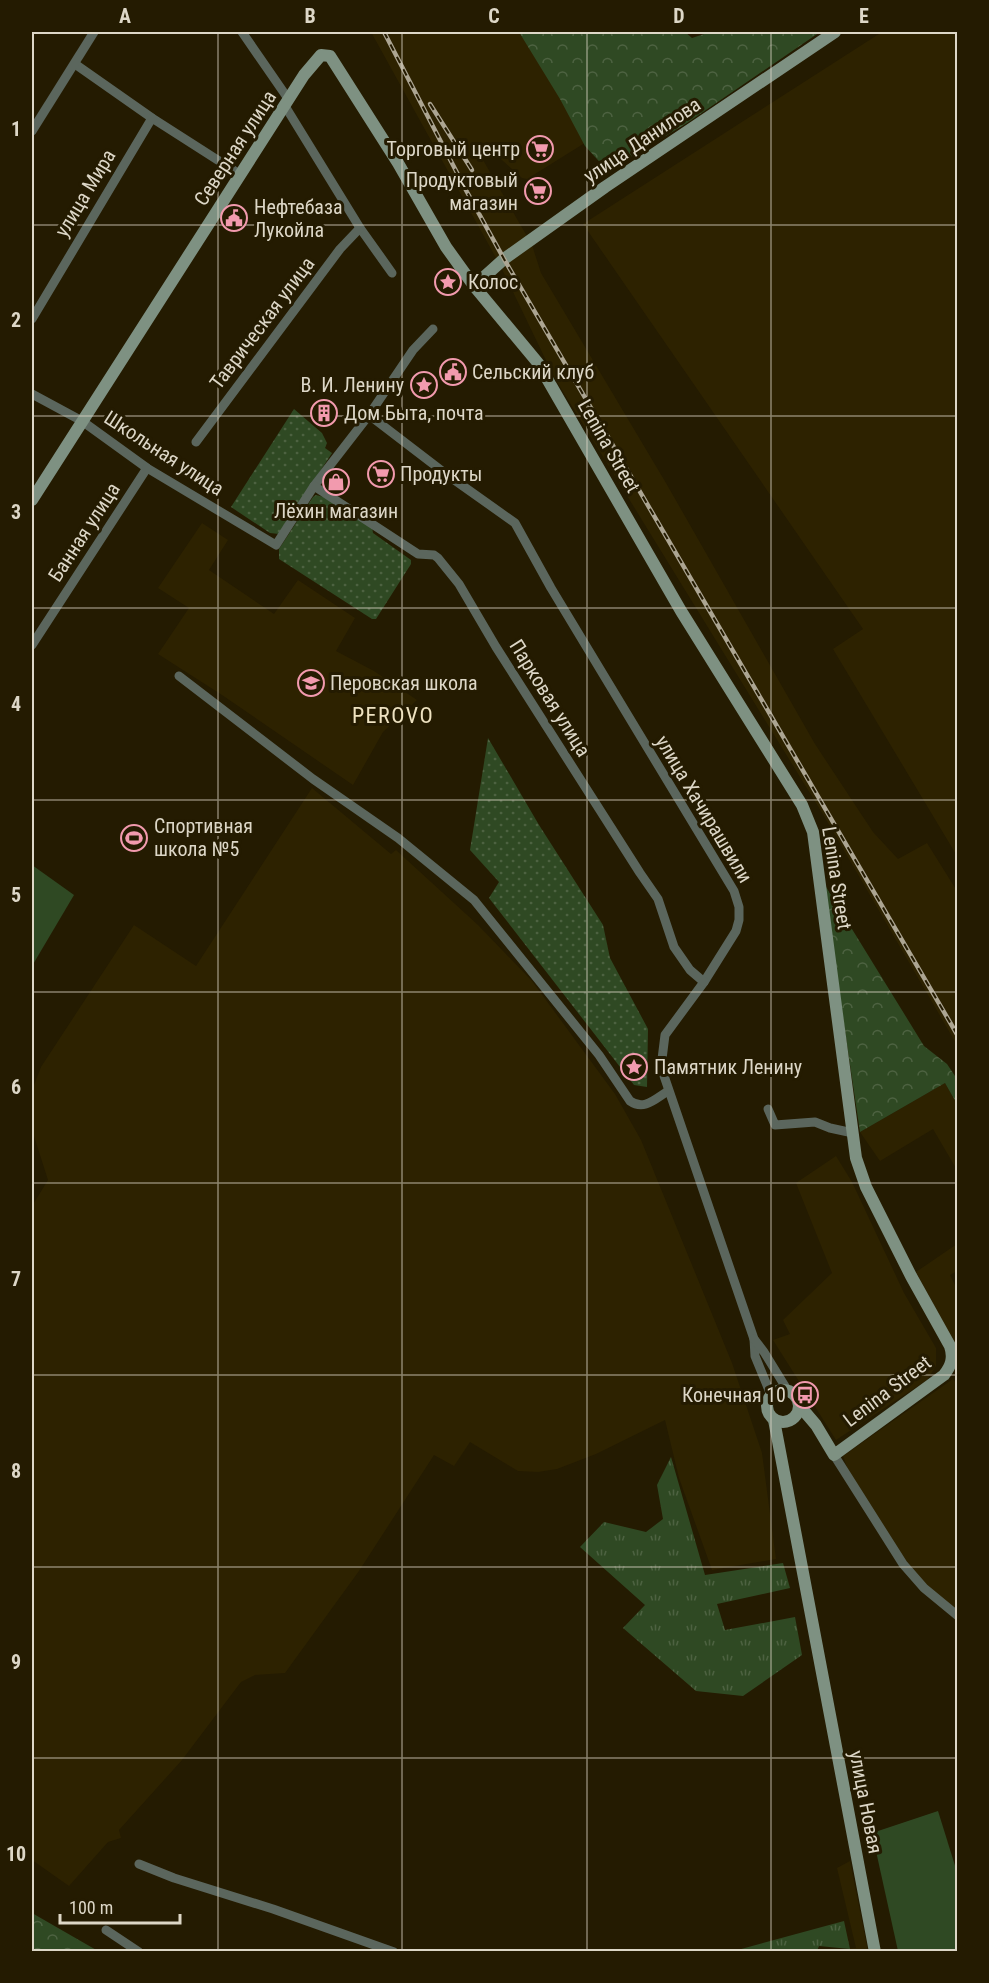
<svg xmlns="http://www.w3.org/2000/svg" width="989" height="1983" font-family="'Roboto Condensed',sans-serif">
	<defs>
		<pattern id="grass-tufts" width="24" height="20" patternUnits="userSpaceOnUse" patternTransform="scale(1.5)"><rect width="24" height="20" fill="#2f4923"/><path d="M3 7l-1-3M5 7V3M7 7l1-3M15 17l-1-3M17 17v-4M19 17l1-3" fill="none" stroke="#4d6241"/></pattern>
		<pattern id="forest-crowns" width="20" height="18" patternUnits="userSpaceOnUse" patternTransform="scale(1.5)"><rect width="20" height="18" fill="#2f4923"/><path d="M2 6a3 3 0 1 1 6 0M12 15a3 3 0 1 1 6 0" fill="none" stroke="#4d6241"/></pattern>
		<pattern id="park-dots" width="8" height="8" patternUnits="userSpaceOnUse" patternTransform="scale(1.5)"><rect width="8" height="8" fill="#2f4923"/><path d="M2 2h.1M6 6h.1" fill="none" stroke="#4d6241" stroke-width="1.8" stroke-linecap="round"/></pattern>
	</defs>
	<rect width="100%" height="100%" fill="#241b01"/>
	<g fill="#2d2200">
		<polygon points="371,32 520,32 588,141 527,179 522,178 492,151 479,153 532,245 541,273 666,483 815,744 873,832 898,859 927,843 957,891 957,1045 824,816 554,377 501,267"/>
		<polygon points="882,32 957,32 957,856 833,649 863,629 583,224"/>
		<polygon points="202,523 228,540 209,570 274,614 298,580 355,618 336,651 374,671 417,700 383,732 353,785 222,695 158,654 189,608 158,588"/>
		<polygon points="312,788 391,854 396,850 478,925 532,981 615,1094 641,1140 732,1363 762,1453 776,1559 712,1570 679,1478 665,1420 596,1454 557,1469 538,1472 518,1471 470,1442 454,1466 434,1455 359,1571 285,1673 255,1675 241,1682 182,1760 119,1830 121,1838 108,1842 69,1886 32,1860 32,1206 48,1180 32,1130 32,1090 41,1067 134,925 196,966"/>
		<polygon points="945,1083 957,1104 957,1170 933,1129 880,1161 860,1132"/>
		<polygon points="836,1156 852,1182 904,1293 936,1348 936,1366 927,1380 836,1440 773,1340 790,1334 783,1320 832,1273 796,1183"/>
		<polygon points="957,1244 957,1271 950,1275 957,1289 957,1348 916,1272"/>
		<polygon points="953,1379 958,1386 957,1615 931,1595 892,1541 851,1478 843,1456"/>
		<polygon points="850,1861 868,1951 822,1951 856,1948 837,1868"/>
	</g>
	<g fill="url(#grass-tufts)">
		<polygon points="671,1457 705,1575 783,1563 790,1588 717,1604 725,1630 795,1617 802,1655 743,1696 696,1691 623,1628 645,1605 580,1547 604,1522 646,1532 663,1519 657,1485"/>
		<polygon points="844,1921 850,1949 819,1946 817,1951 734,1951"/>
	</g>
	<g fill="url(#forest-crowns)">
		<polygon points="519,32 685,32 692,38 710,32 820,32 687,123 608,171 585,146 560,99"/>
		<polygon points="823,882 924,1046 947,1064 957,1079 957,1104 945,1083 860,1132"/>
		<polygon points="32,1913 98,1951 32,1951"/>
	</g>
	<g fill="url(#park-dots)">
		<polygon points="294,409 322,433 327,443 325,448 332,453 279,534 270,533 231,507"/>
		<polygon points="316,495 324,497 372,527 373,533 411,560 411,564 376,619 372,619 279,559 279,549 313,497"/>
		<polygon points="488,738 539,825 603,925 610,958 648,1029 647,1087 634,1085 489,898 499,882 470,850"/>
	</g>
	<g fill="#2f4923">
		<polygon points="32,865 74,895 32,966"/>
		<polygon points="938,1811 957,1872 957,1951 898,1951 872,1833"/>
	</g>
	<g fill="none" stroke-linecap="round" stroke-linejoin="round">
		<g stroke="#5b665d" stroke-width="9">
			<polyline points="242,32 289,100"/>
			<polyline points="75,64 152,118 241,175"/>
			<polyline points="285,106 360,228 392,273"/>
			<polyline points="32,131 94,32"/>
			<polyline points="32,319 152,118"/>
			<polyline points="32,394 82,421 147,468 276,545 314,486 369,415 413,350 433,329"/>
			<polyline points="369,415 446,474 515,523 551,588 734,891 739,907 739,920 736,931 704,982 665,1035 661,1067 754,1339 755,1356 771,1395"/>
			<polyline points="196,442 340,249 360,228"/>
			<polyline points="314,486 418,554 434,555 438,558 459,584 496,647 640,873 658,899 674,947 690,970 704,982"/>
			<polyline points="32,645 147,468"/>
			<path d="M179,676L313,779L398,838L474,900L599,1055L630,1101C644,1111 655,1099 668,1091"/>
			<polyline points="768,1109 775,1125 815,1122 830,1128 853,1133"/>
			<polyline points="754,1339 764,1352 788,1391"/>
			<polyline points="834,1455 903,1564 924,1588 958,1616"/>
			<polyline points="139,1864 174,1878 273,1909 394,1952"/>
			<polyline points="106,1930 139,1952"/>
		</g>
		<g stroke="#7e9182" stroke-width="12">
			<polyline points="474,286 504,259 605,187 835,32"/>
			<path d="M32,500L304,75L321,55L330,56L398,163L446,247L474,286L538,363L681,611L802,805L813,832L856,1158L866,1187L911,1276L950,1346C954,1358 951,1366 944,1375L834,1455L816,1425L799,1405"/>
			<circle cx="783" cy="1406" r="16"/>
			<polyline points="774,1420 875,1952"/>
		</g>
		<defs>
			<g id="rail">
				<polyline points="384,32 467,192 504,259 958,1036"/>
				<polyline points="430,104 472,170"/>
			</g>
		</defs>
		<use href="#rail" stroke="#aca592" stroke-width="4.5"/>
		<use href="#rail" stroke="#241b01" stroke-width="2" stroke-dasharray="7" stroke-linecap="butt"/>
	</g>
	<path fill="none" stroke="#ddd7c7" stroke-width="1.5" stroke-opacity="0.55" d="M218,32V1952M402,32V1952M587,32V1952M771,32V1952M32,225H958M32,416H958M32,608H958M32,800H958M32,992H958M32,1183H958M32,1375H958M32,1567H958M32,1758H958"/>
	<defs>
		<symbol id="supermarket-ring" viewBox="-11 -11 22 22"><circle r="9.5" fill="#241b01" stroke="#f29aae" stroke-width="1.5"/><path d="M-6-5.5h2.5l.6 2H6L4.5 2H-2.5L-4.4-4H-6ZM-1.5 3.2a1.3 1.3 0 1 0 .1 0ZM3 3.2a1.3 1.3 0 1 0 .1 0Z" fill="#f29aae"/></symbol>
		<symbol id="civic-ring" viewBox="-11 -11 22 22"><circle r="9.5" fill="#241b01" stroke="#f29aae" stroke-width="1.5"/><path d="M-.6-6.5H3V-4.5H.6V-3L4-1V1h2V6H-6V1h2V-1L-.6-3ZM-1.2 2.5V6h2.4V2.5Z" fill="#f29aae"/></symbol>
		<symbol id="sight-ring" viewBox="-11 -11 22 22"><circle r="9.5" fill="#241b01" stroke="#f29aae" stroke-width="1.5"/><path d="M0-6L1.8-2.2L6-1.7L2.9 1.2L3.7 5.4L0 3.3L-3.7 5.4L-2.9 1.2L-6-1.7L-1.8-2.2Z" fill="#f29aae"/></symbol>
		<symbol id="building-ring" viewBox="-11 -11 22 22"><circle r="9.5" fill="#241b01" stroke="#f29aae" stroke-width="1.5"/><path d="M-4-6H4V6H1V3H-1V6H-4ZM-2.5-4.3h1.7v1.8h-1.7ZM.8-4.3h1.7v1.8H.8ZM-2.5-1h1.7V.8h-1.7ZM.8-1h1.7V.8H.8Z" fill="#f29aae"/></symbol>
		<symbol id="shop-ring" viewBox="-11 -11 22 22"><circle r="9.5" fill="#241b01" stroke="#f29aae" stroke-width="1.5"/><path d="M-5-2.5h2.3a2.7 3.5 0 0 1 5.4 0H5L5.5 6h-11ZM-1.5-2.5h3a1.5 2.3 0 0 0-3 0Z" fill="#f29aae"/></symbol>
		<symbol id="school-ring" viewBox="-11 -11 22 22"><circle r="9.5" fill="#241b01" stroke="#f29aae" stroke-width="1.5"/><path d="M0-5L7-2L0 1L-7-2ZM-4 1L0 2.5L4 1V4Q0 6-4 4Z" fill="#f29aae"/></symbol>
		<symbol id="stadium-ring" viewBox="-11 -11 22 22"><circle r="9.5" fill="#241b01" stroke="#f29aae" stroke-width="1.5"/><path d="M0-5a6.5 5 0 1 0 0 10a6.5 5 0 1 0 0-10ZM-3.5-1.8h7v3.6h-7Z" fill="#f29aae"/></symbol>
		<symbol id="bus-ring" viewBox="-11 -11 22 22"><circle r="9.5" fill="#241b01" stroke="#f29aae" stroke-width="1.5"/><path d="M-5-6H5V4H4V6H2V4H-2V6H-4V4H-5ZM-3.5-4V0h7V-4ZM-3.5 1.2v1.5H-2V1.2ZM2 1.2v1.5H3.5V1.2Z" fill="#f29aae"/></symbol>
	</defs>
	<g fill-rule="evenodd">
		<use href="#supermarket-ring" x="525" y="134" width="30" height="30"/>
		<use href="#supermarket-ring" x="523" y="176" width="30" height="30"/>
		<use href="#civic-ring" x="219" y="203" width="30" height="30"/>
		<use href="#sight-ring" x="433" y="267" width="30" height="30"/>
		<use href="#civic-ring" x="438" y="357" width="30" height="30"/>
		<use href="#sight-ring" x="409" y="370" width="30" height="30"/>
		<use href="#building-ring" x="309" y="398" width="30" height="30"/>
		<use href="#supermarket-ring" x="366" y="459" width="30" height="30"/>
		<use href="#shop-ring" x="321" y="467" width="30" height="30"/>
		<use href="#school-ring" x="296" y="668" width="30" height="30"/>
		<use href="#stadium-ring" x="119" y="823" width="30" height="30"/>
		<use href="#sight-ring" x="619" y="1052" width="30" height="30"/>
		<use href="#bus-ring" x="790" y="1380" width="30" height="30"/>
	</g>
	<g text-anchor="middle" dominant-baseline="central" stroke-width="6" stroke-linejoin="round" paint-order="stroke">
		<g font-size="20" fill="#ddd7c7" stroke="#241b01">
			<text transform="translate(642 140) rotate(-34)">улица Данилова</text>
			<text transform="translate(235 148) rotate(-57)">Северная улица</text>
			<text transform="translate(85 193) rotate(-59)">улица Мира</text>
			<text transform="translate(262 323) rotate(-53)">Таврическая улица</text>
			<text transform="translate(609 446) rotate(60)">Lenina Street</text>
			<text transform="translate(164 453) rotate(33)">Школьная улица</text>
			<text transform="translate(84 532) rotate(-57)">Банная улица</text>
			<text transform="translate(550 698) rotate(58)">Парковая улица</text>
			<text transform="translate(704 809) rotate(59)">улица Хачирашвили</text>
			<text transform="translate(837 878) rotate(81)">Lenina Street</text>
			<text transform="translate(887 1391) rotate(-37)">Lenina Street</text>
			<text transform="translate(866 1802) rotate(79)">улица Новая</text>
		</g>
		<g font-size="20" fill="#ddd7c7" stroke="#241b01" text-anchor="start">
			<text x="520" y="149" text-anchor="end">Торговый центр</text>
			<text x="518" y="180" text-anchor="end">Продуктовый<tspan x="518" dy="23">магазин</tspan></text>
			<text x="254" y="207">Нефтебаза<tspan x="254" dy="23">Лукойла</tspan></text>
			<text x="468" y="282">Колос</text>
			<text x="472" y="372">Сельский клуб</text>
			<text x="404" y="385" text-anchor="end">В. И. Ленину</text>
			<text x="344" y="413">Дом Быта, почта</text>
			<text x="400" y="474">Продукты</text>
			<text x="336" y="511" text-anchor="middle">Лёхин магазин</text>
			<text x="330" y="683">Перовская школа</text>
			<text x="154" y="826">Спортивная<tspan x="154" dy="23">школа №5</tspan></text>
			<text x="654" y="1067">Памятник Ленину</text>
			<text x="786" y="1395" text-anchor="end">Конечная 10</text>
		</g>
		<g font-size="22" letter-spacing="1.5" fill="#eee2c1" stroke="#241b01">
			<text x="393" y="715">PEROVO</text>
		</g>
	</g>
	<rect width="989" height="1983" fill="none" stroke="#241b01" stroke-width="66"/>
	<path d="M60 1914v9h120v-9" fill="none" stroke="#ddd7c7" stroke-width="3"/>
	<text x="69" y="1914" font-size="18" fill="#ddd7c7" stroke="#241b01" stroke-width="4.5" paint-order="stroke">100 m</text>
	<rect x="33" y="33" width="923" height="1917" fill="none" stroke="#ddd7c7" stroke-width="2"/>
	<g font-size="20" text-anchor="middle" font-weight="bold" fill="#ddd7c7">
		<text x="125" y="23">A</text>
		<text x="310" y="23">B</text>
		<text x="494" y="23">C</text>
		<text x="679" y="23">D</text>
		<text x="864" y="23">E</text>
		<text x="16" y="136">1</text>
		<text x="16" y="327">2</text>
		<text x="16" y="519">3</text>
		<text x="16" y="711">4</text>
		<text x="16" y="902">5</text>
		<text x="16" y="1094">6</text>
		<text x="16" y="1286">7</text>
		<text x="16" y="1478">8</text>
		<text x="16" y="1669">9</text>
		<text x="16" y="1861">10</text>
	</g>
</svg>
